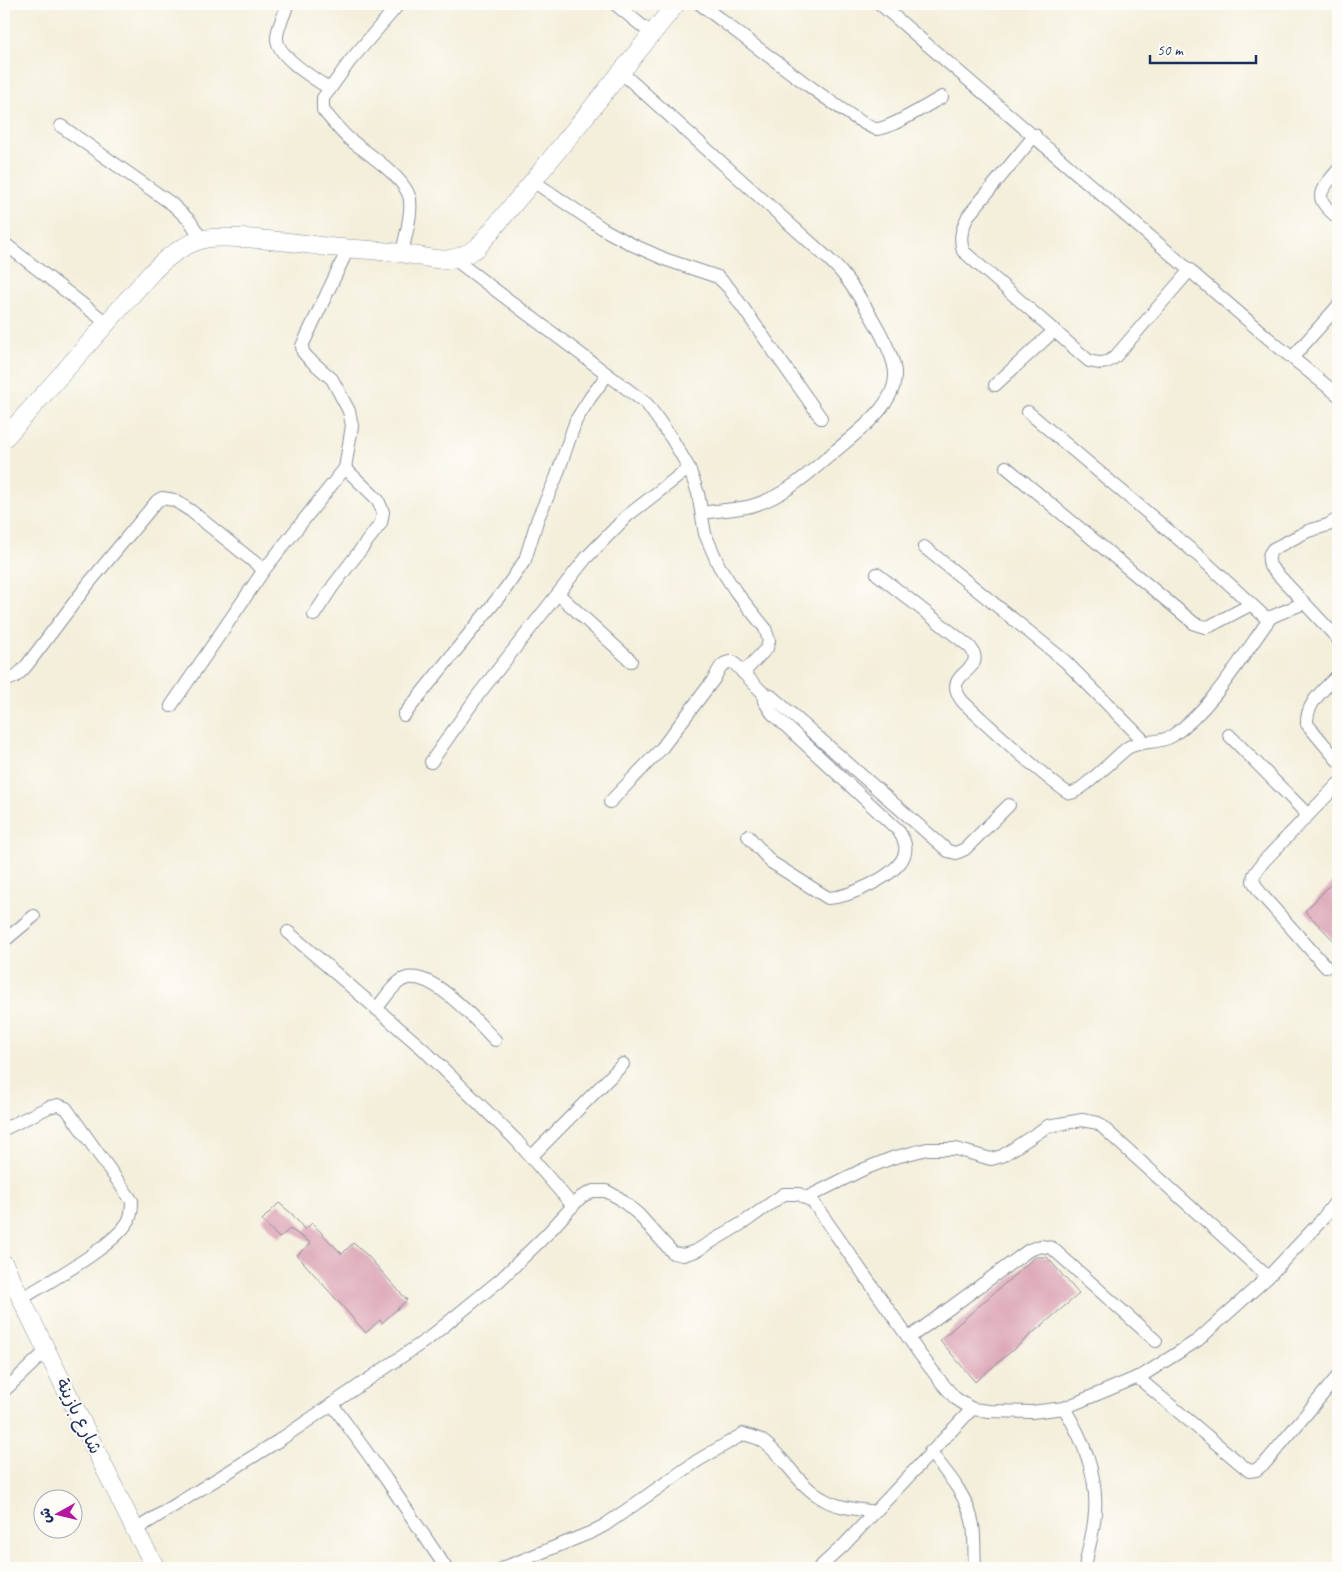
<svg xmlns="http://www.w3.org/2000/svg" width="1342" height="1572" font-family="Caveat,'Playpen Sans Arabic',sans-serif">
	<rect width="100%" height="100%" fill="#fdfcf7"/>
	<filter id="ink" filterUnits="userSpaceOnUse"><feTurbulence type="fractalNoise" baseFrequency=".02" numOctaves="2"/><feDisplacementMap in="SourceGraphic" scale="10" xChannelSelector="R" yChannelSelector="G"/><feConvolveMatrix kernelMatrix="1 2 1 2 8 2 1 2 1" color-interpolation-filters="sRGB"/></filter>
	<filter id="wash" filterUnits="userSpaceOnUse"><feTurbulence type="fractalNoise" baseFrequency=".0096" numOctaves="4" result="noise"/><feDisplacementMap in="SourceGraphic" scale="20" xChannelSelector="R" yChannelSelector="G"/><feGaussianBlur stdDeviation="1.12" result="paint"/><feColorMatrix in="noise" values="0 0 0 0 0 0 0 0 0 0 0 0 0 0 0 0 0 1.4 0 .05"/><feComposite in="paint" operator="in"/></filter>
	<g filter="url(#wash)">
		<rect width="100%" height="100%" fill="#f4efdb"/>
		<g id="blocks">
			<g fill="#d99eb0">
				<polygon points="1338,877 1338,945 1305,911"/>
				<polygon points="279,1203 292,1214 305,1230 312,1223 342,1254 353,1243 367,1255 407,1300 382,1323 380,1320 366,1333 297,1255 311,1243 290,1229 279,1238 262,1220"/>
				<polygon points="1035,1257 1047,1257 1079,1294 975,1382 940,1340"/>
			</g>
		</g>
	</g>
	<g filter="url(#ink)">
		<use href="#blocks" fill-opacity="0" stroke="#888f9c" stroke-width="1"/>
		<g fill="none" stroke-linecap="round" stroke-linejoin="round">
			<defs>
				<g id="street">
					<path d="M287,4C285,16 277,26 277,38C276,56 316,80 330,89L323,98V110C331,119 339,130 348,138C365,152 407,178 410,200C412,216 405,237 402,253"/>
					<polyline points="615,4 652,34"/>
					<path d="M700,4C723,21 861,129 877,129C892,128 927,105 942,97"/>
					<polyline points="880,4 1275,344 1338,395"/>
					<path d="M621,72L812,244C822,253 833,262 842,273C858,293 894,349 895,373C897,405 855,434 834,452C809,473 784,497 751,506C736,510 718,510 702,513"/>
					<polyline points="330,89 350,61 399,4"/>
					<polyline points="61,126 172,204 190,221 202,240"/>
					<path d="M1035,135L968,216C962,229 959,237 963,251L1089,361C1100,364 1106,364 1115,357L1190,270"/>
					<path d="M1338,170C1319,193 1312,196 1338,218"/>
					<polyline points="533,181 605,230 633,245 667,260 718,277 729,288 821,418"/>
					<polyline points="4,243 108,324"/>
					<polyline points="454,259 647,404 672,439 689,468 698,493 705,534 719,566 736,592 765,628 769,641 767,648 743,673"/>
					<polyline points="1292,358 1338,306"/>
					<polyline points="995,385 1055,330"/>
					<polyline points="1028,412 1201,558 1265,617 1271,617 1304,603"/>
					<polyline points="1006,467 1195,624 1205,627 1210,626 1250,605"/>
					<path d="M1338,519L1328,525L1308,531L1273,549C1268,555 1268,558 1270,566L1338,639"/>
					<polyline points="924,547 1065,661 1145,742"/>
					<path d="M877,574L970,647C990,673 938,671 963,702C977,715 1060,792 1070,793C1079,794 1116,757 1126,749C1139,739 1157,745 1172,736C1211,710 1243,655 1271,617"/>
					<polyline points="558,594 631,661"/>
					<polyline points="314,615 333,586 381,523 383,512 378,500 345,468"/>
					<path d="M1338,675C1324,690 1306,702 1307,724L1338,761"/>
					<path d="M4,680C15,679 20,673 27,665L89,583L157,501L162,498L174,500L191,511L264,570"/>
					<polyline points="171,706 264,570 345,468 352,426 349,411 332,379 308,358 303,352 302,346 348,249"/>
					<polyline points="404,715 506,588 525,560 538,518 556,478 576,420 590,398 607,375"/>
					<polyline points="1229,735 1308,815"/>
					<polyline points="431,762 478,695 586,558 627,516 689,468"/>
					<path d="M610,802L661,749L714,679C719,670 721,661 733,662L763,693L771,696L948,851L956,853L965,849L1009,805"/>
					<path d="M748,836L771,862L828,898C849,897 895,877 904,856C908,846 903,838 898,830L772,713L764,701L763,693"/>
					<polyline points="288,932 423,1049 516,1140 573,1206"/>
					<polyline points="4,941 34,916"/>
					<polyline points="1326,967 1261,894 1253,881 1254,875 1263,862 1338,784"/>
					<path d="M376,1009C383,1001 390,989 399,982C426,961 477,1022 495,1040"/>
					<path d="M4,1129L49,1107L58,1105L66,1108L132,1201C132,1208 132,1213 129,1220C115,1246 48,1282 21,1299"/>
					<polyline points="531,1157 623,1064"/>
					<polyline points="806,1198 862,1170 892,1158 927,1149 956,1149 991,1159 1002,1156 1048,1126 1082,1120 1098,1123 1268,1277"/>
					<polyline points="909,1338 1029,1250 1041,1246 1052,1248 1156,1341"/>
					<polyline points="1137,1377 1249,1471 1256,1470 1266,1462 1338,1376"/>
					<polyline points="4,1391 47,1350"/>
					<polyline points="332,1404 386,1479 446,1568"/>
					<path d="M1064,1408C1085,1442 1100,1482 1094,1522C1092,1538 1087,1553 1085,1568"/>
					<path d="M930,1452C948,1474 968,1497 973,1525C975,1539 974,1554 975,1568"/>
					<polyline points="135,1530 278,1441 429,1338 500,1280 546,1235 581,1197 593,1191 606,1191 619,1198 638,1214 673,1253 683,1255 696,1251 746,1221 784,1194 799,1194 813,1202 919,1353 942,1383 955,1398 972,1409 989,1411 1032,1412 1064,1408 1143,1375 1198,1340 1268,1277 1319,1223 1338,1199"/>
					<path d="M503,1568L592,1532L605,1525L697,1461L743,1434C749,1436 756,1437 761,1440C784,1455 797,1485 823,1499C838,1508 858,1509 875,1512"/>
					<polyline points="819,1568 844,1545 972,1409"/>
				</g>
				<g id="secondary">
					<path d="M4,439L153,271C167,257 184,244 204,239C218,236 231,238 245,238C273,240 301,243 328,247C352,249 377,250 400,253C433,257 445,268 477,248L533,181L676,4"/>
					<polyline points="4,1264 135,1530 156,1568"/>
				</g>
			</defs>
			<use href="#street" stroke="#888f9c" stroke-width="14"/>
			<use href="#secondary" stroke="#888f9c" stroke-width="19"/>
			<use href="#street" stroke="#fff" stroke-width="12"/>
			<use href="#secondary" stroke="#fff" stroke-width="18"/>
		</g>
	</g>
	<g text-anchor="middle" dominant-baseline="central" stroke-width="4" stroke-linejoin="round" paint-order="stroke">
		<g font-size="18" fill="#1b2f5e" stroke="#fdfcf7">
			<text transform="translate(79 1416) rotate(64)">شارع بازينة</text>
		</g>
	</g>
	<rect width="1342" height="1572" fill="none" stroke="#fdfcf7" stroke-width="20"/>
	<g transform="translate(58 1514) rotate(262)"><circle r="24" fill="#fdfcf7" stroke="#a3aaba"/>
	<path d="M0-4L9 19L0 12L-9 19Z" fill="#b5179e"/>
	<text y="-8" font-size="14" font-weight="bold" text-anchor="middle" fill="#1b2f5e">ش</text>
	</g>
	<path d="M1150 55v8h106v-8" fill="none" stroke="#1b2f5e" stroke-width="2.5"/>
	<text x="1157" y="55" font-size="15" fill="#1b2f5e" stroke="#fdfcf7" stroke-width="4" paint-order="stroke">50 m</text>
</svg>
